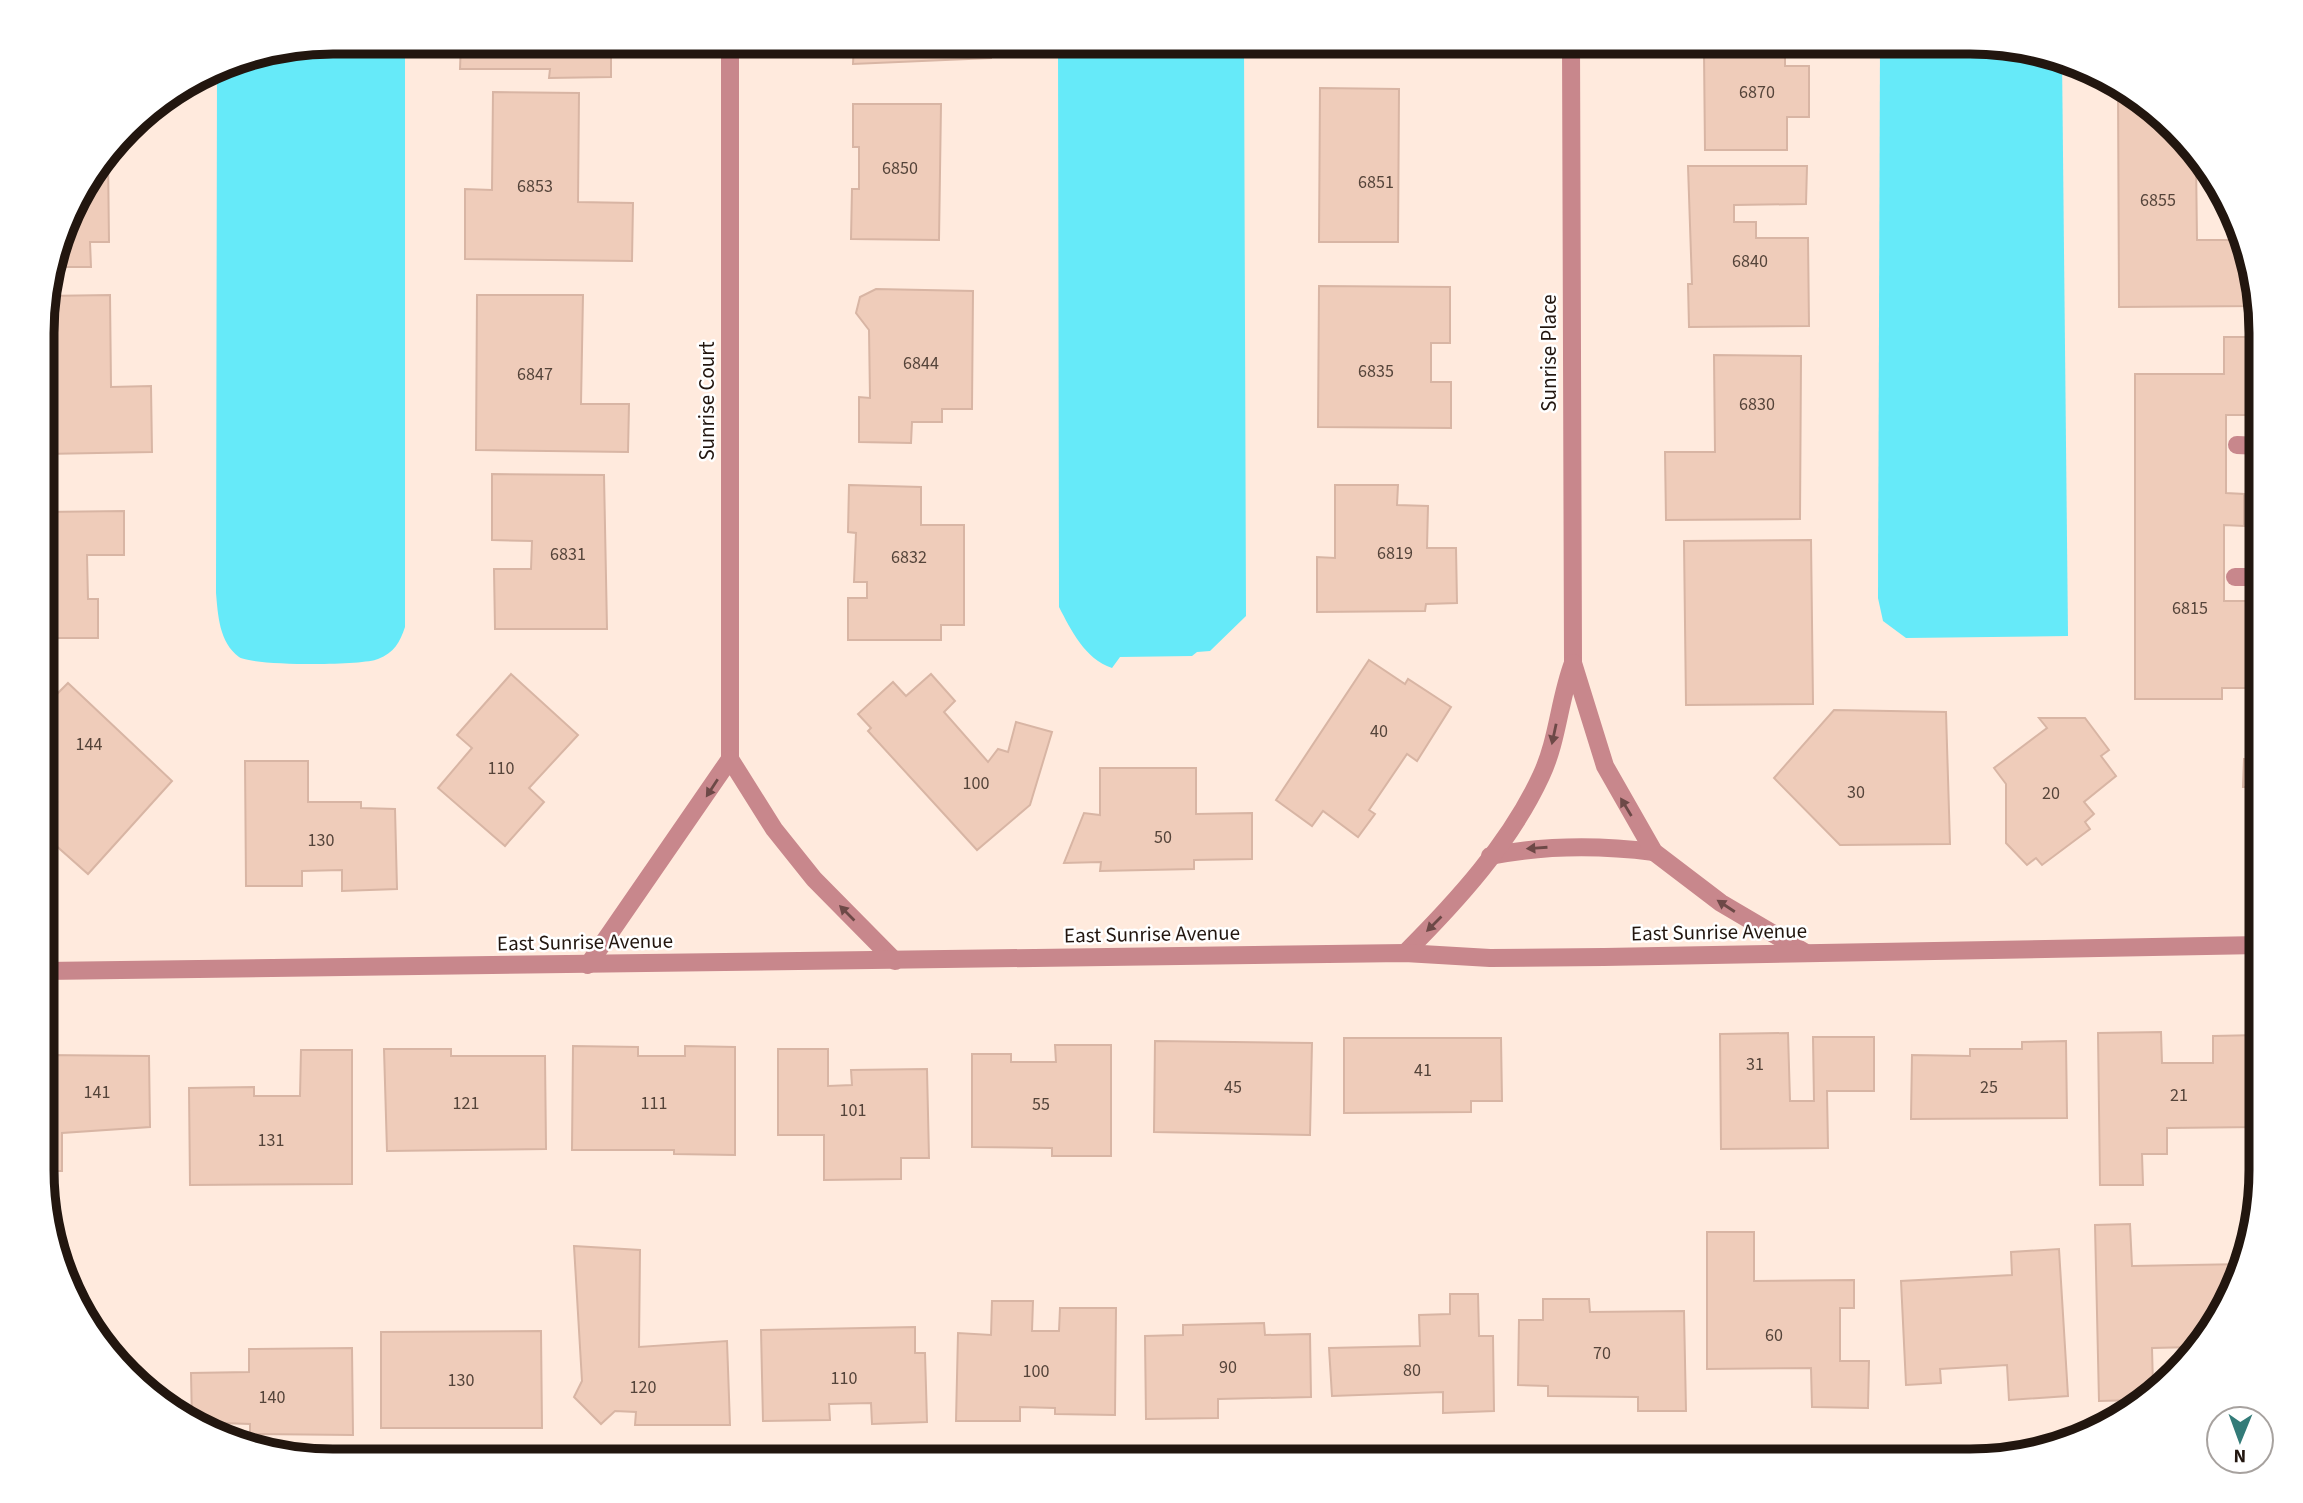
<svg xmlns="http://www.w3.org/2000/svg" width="2303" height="1503" font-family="'Source Sans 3',sans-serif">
	<rect width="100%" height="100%" fill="#ffeadd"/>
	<g fill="#66eaf9">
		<path d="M333,42H405V627C400,642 394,653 378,659C362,666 253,666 239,657C219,642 218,615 216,593L217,67Z"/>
		<path d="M1058,42H1244L1246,616L1210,651L1197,652L1192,656L1120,657L1112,668C1085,659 1071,630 1059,607Z"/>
		<polygon points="1880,42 1970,42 2062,57 2068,636 1906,638 1883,621 1878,598"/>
	</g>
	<g fill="#efccba" stroke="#d8b5a4" stroke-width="2">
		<polygon points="461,42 611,42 611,77 549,78 550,69 460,69"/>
		<polygon points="854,42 991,42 991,58 853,64"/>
		<polygon points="1325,42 1459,42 1459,49 1325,48"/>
		<polygon points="1681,42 1811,42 1811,49 1785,49 1785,66 1809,66 1809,117 1787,117 1787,150 1705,150 1704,52 1682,52"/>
		<polygon points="2118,85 2132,91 2196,160 2197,240 2238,240 2258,306 2119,307"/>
		<polygon points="1320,88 1399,89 1398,242 1319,242"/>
		<polygon points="493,92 579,93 578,202 633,203 632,261 465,259 465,189 492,190"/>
		<polygon points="853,104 941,104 939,240 851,239 852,189 859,189 859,147 853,147"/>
		<polygon points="108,157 109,242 90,242 91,267 53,267 72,204"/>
		<polygon points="1688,166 1807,166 1806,204 1734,205 1734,222 1756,222 1756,238 1808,238 1809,326 1689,327 1688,284 1692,284"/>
		<polygon points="1319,286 1450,287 1450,343 1431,343 1431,382 1451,382 1451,428 1318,427"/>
		<polygon points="876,289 973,291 972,409 942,409 942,422 912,422 911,443 859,442 859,397 870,398 869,330 856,313 860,297"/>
		<polygon points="110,295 111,387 151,386 152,452 44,454 45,296"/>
		<polygon points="477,295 583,295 581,404 629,404 628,452 476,450"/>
		<polygon points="2224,337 2260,337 2260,415 2226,415 2226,493 2244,494 2244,526 2224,525 2224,601 2260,601 2260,688 2222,688 2222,699 2135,699 2135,374 2224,374"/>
		<polygon points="1714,355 1801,356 1800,519 1666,520 1665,452 1715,452"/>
		<polygon points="492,474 604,475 607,629 495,629 494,569 531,569 532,541 492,540"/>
		<polygon points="849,485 921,487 921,525 964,525 964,625 941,625 941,640 848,640 848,598 867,598 867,582 854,582 856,533 848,532"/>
		<polygon points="1335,485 1398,485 1397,505 1428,506 1427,548 1456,548 1457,603 1426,604 1425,611 1317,612 1317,557 1335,558"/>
		<polygon points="124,511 124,555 87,555 88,599 98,599 98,638 44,638 44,626 50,626 51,609 44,609 44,512"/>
		<polygon points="1811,540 1813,704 1686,705 1684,541"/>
		<polygon points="1369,660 1405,684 1408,679 1451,707 1417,761 1407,754 1369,810 1375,814 1358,837 1323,811 1312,826 1276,800"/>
		<polygon points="511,674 578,735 529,788 544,802 505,846 438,788 472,748 457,735"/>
		<polygon points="931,674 955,701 944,712 988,762 998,749 1008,752 1016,722 1052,732 1030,805 977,850 868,731 871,728 858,714 893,682 906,696"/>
		<polygon points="68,683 172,781 88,874 44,835 44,814 57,802 44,790 44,707"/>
		<polygon points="1834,710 1946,712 1950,844 1840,845 1774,778"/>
		<polygon points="2039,718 2085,718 2109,750 2101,756 2116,776 2084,802 2094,814 2085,822 2090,829 2042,865 2036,858 2027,865 2006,843 2006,784 1994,768 2047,728"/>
		<polygon points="2251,745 2260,745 2260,787 2243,787 2244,759 2250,759"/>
		<polygon points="245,761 308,761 308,802 361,802 361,808 395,809 397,889 342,891 342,870 302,871 302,886 246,886"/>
		<polygon points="1100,768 1196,768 1196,814 1252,813 1252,859 1194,860 1194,869 1100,871 1101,862 1064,863 1084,813 1100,815"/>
		<polygon points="2161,1032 2162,1063 2213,1063 2213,1036 2258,1035 2258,1127 2167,1128 2167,1154 2142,1154 2143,1185 2100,1185 2098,1033"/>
		<polygon points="1788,1033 1790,1101 1814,1101 1813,1037 1874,1037 1874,1091 1827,1091 1828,1148 1721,1149 1720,1034"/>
		<polygon points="1344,1038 1501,1038 1502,1101 1471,1101 1471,1112 1344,1113"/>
		<polygon points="1155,1041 1312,1043 1310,1135 1154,1132"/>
		<polygon points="2066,1041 2067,1118 1911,1119 1912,1055 1970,1056 1970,1049 2022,1049 2022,1042"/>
		<polygon points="1055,1045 1111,1045 1111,1156 1052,1156 1052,1148 972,1147 972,1054 1011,1054 1011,1062 1056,1062"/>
		<polygon points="573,1046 638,1047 638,1056 685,1056 685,1046 735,1047 735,1155 674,1154 674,1150 572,1150"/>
		<polygon points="384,1049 451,1049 451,1056 545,1056 546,1149 387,1151"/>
		<polygon points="778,1049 828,1049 828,1086 852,1085 851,1070 927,1069 929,1158 901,1158 901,1179 824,1180 824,1135 778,1135"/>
		<polygon points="301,1050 352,1050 352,1184 190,1185 189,1088 254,1087 254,1096 300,1096"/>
		<polygon points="44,1055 149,1056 150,1127 62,1133 62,1171 52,1171 53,1177 44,1177"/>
		<polygon points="2130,1224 2132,1266 2245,1264 2212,1332 2195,1347 2152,1348 2153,1386 2139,1400 2099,1401 2095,1225"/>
		<polygon points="1707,1232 1754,1232 1754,1281 1854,1280 1854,1308 1840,1308 1840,1361 1869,1361 1868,1408 1812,1407 1811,1368 1707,1369"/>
		<polygon points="574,1246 640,1250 639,1347 727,1341 730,1425 635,1425 636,1412 615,1411 601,1424 574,1397 582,1381"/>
		<polygon points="2059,1249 2068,1396 2009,1400 2007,1365 1940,1369 1941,1383 1906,1385 1901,1281 2012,1275 2011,1252"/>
		<polygon points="1450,1294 1478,1294 1479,1336 1493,1336 1494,1411 1443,1413 1443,1392 1332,1396 1329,1348 1420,1346 1419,1315 1450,1314"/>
		<polygon points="1543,1299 1589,1299 1590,1312 1684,1311 1686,1411 1638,1411 1638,1397 1548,1396 1548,1386 1518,1385 1519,1320 1543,1320"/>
		<polygon points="992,1301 1033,1301 1032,1331 1059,1331 1060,1308 1116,1308 1115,1415 1055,1414 1055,1408 1020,1407 1020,1421 956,1421 958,1333 991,1335"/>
		<polygon points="1264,1323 1265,1335 1310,1334 1311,1397 1218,1399 1218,1418 1146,1419 1145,1336 1183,1335 1183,1325"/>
		<polygon points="915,1327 915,1353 925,1353 927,1422 872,1424 871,1403 829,1404 830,1420 763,1421 761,1330"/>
		<polygon points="541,1331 542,1428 381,1428 381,1332"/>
		<polygon points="352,1348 353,1435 250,1434 250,1424 192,1422 191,1373 249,1372 249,1349"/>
	</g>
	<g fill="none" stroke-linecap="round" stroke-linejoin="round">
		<g stroke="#c8878c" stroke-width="18">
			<polyline points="730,42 730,759"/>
			<polyline points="1571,42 1573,663"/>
			<polyline points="2237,445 2260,446"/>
			<polyline points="2235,577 2260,577"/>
			<path d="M1490,856C1545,845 1598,845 1654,852"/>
			<path d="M1405,953C1457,901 1510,843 1541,776C1558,740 1559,700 1573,663L1605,766L1654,852L1721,903L1806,953"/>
			<polyline points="588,965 730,759 774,829 814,879 895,961"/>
			<polyline points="44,971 1405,953 1490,958 1604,957 2260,945"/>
		</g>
	</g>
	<defs><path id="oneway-solid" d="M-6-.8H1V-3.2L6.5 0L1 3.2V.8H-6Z" transform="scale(1.75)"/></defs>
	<g fill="#6d4947">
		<use href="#oneway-solid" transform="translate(1554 734) rotate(102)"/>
		<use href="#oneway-solid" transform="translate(712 788) rotate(123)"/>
		<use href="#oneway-solid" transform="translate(1626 807) rotate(-121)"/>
		<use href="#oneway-solid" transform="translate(1537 848) rotate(176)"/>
		<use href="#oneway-solid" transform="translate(1726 906) rotate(-147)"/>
		<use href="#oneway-solid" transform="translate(847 913) rotate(-135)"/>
		<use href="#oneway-solid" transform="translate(1434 924) rotate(135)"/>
	</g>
	<g text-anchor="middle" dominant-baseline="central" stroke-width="5" stroke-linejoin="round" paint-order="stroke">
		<g font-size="18" fill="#55443a">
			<text x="1757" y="92">6870</text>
			<text x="900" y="168">6850</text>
			<text x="1376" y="182">6851</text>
			<text x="535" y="186">6853</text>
			<text x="2158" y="200">6855</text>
			<text x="1750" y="261">6840</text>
			<text x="921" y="363">6844</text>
			<text x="1376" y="371">6835</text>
			<text x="535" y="374">6847</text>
			<text x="1757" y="404">6830</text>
			<text x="1395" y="553">6819</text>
			<text x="568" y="554">6831</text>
			<text x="909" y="557">6832</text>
			<text x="2190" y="608">6815</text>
			<text x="1379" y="731">40</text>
			<text x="89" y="744">144</text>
			<text x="501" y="768">110</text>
			<text x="976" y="783">100</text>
			<text x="1856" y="792">30</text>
			<text x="2051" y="793">20</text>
			<text x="1163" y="837">50</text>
			<text x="321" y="840">130</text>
			<text x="1755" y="1064">31</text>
			<text x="1423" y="1070">41</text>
			<text x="1233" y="1087">45</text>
			<text x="1989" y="1087">25</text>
			<text x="97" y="1092">141</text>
			<text x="2179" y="1095">21</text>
			<text x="466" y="1103">121</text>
			<text x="654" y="1103">111</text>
			<text x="1041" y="1104">55</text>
			<text x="853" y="1110">101</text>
			<text x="271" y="1140">131</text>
			<text x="1774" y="1335">60</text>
			<text x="1602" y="1353">70</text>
			<text x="1228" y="1367">90</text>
			<text x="1412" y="1370">80</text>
			<text x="1036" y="1371">100</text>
			<text x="844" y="1378">110</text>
			<text x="461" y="1380">130</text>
			<text x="643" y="1387">120</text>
			<text x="272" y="1397">140</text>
		</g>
		<g font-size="21" fill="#22160f" stroke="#fff">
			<text transform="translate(1549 353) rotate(-90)">Sunrise Place</text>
			<text transform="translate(707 401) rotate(-90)">Sunrise Court</text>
			<text transform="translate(1719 932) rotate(-1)">East Sunrise Avenue</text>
			<text transform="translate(1152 934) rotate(-1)">East Sunrise Avenue</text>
			<text transform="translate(585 942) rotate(-1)">East Sunrise Avenue</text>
		</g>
	</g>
	<path d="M0 0H2303V1503H0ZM333 54H1970A279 279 0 0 1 2249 333V1170A279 279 0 0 1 1970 1449H333A279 279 0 0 1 54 1170V333A279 279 0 0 1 333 54Z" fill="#fff" fill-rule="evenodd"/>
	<path fill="none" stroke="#22160f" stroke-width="9" d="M333 54H1970A279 279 0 0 1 2249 333V1170A279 279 0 0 1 1970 1449H333A279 279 0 0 1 54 1170V333A279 279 0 0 1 333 54Z"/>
	<g transform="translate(2240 1440) rotate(181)"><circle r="33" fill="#ffffff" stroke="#a7a29f" stroke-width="2"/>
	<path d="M0-5L12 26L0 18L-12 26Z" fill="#337b78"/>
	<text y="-10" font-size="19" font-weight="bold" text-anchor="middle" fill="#22160f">N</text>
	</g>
</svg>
